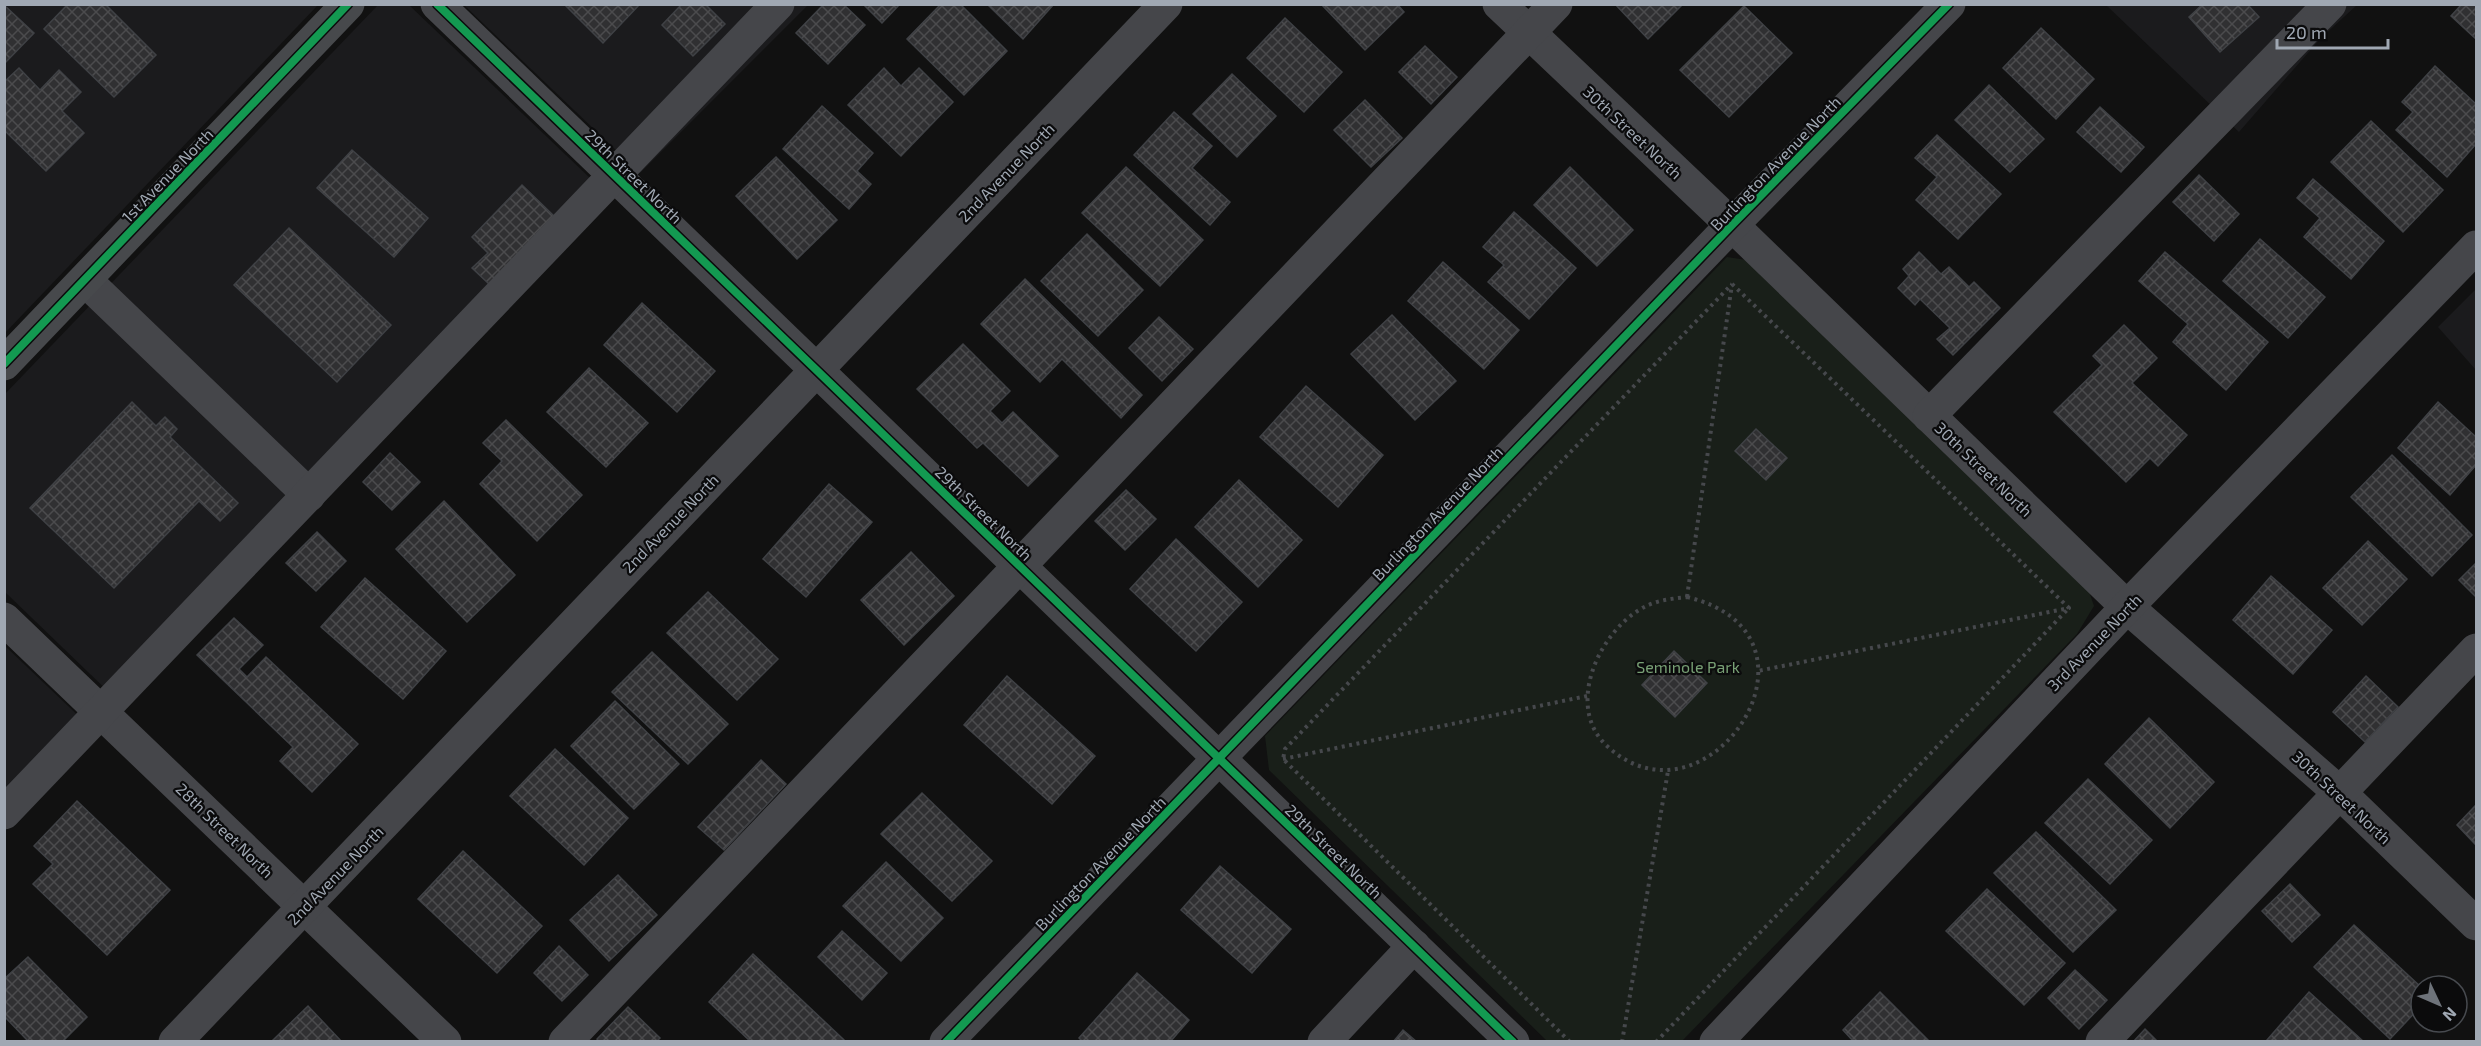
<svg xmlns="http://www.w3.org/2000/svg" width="2481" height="1046" font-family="'Exo 2',sans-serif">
	<defs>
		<pattern id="building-cross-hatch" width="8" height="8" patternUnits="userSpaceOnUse" patternTransform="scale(1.5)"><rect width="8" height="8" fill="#303032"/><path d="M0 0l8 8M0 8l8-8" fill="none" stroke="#4b4b4d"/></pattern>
	</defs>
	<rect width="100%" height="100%" fill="#111"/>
	<g fill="#1b1b1d">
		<polygon points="5,5 318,5 5,333"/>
		<polygon points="378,5 409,5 613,200 116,699 5,592 4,395"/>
		<polygon points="464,5 808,5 640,173"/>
		<polygon points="2106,5 2357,5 2321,38 2239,132"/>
		<polygon points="2476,289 2476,370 2438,327"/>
		<polygon points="4,645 89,726 4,811"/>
	</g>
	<polygon fill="#191f19" points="1727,257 1753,261 2085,580 2094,606 2077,634 1682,1041 1547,1041 1269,770 1265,736"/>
	<g fill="url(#building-cross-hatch)" stroke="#3f4145" stroke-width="1.5">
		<polygon points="68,4 105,4 156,55 114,97 44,29"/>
		<polygon points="564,4 640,4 603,43"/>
		<polygon points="682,4 705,4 725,24 693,56 662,25"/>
		<polygon points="824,4 843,4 865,25 828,64 796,33"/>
		<polygon points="863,4 900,4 882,23"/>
		<polygon points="941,4 960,4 1007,51 964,95 907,39"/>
		<polygon points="987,4 1054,4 1023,39"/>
		<polygon points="1321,4 1397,4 1404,12 1365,50"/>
		<polygon points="1615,4 1683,4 1648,39"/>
		<polygon points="2203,4 2247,4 2259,17 2220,52 2189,17"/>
		<polygon points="2462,4 2476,4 2476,39 2451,16"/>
		<polygon points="4,5 34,33 5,63 4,62"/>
		<polygon points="1744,6 1792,53 1729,117 1680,70"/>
		<polygon points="1285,18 1342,72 1304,112 1247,58"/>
		<polygon points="2041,28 2094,79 2056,119 2003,68"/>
		<polygon points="1425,46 1457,77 1431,104 1399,72"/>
		<polygon points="2435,66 2476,104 2476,144 2447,177 2396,130 2413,112 2402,102"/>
		<polygon points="19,68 40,90 59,70 81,92 62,111 84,133 46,171 4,130 4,82"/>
		<polygon points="884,68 901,86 919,68 953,102 901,156 848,105"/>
		<polygon points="1232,74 1276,116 1237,157 1193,114"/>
		<polygon points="1989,85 2044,139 2010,172 1955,120"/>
		<polygon points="1365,100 1402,138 1371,167 1334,130"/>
		<polygon points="822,106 873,153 857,171 871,184 849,209 783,149"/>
		<polygon points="2100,107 2144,147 2121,172 2077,132"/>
		<polygon points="1174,112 1212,146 1192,168 1230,202 1210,225 1134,155"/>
		<polygon points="2371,121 2443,190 2403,232 2331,162"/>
		<polygon points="1937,135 2001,194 1958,239 1916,200 1937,177 1915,158"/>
		<polygon points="352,150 428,218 394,257 317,188"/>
		<polygon points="776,157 837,220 797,259 736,196"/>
		<polygon points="1126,167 1203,240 1160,286 1082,213"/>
		<polygon points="1570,167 1633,230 1597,266 1534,205"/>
		<polygon points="2199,175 2239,214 2214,241 2173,202"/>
		<polygon points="2313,179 2384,241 2351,279 2304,237 2320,218 2297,198"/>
		<polygon points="522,185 555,217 489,284 472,268 488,253 472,237"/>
		<polygon points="1514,212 1576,268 1529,319 1488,282 1504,265 1483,247"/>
		<polygon points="289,228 391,325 337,382 234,285"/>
		<polygon points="1087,234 1143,290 1098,336 1041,281"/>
		<polygon points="2260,239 2325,297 2288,338 2223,281"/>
		<polygon points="1919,252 1941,274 1949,267 1969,287 1974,282 2000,308 1953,355 1937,339 1950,328 1920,299 1915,305 1898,288 1909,276 1903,269"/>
		<polygon points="2165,252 2268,342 2226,390 2173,342 2188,324 2139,281"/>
		<polygon points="1443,262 1519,330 1484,369 1408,301"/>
		<polygon points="1025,279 1142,395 1121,418 1062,359 1040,382 981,324"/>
		<polygon points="642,303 715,371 677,412 604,345"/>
		<polygon points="1392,315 1456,381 1415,420 1351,354"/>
		<polygon points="1159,317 1193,349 1162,381 1129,348"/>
		<polygon points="2124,325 2157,358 2132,383 2187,435 2158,466 2150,458 2126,482 2054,412 2102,365 2093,356"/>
		<polygon points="963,344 1010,391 990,411 1002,423 1013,412 1058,456 1028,486 983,443 977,448 917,389"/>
		<polygon points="589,368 648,423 606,467 547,412"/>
		<polygon points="1306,386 1383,455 1338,507 1260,437"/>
		<polygon points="132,402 156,426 165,417 177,429 170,437 238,503 220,521 199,501 114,588 30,508"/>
		<polygon points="2438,402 2476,437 2476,465 2450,495 2398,448"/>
		<polygon points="506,420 582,495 537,541 480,484 502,461 483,443"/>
		<polygon points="1756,429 1787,458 1766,480 1735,451"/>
		<polygon points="390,453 420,482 392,510 363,482"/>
		<polygon points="2392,455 2472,535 2432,576 2351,497"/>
		<polygon points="1239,480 1302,540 1258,587 1195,527"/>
		<polygon points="829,484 872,522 806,597 763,559"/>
		<polygon points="1126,490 1156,519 1125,550 1095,521"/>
		<polygon points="444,501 515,575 467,622 396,549"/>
		<polygon points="317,532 346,561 316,591 286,563"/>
		<polygon points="1176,539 1242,602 1196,651 1130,589"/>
		<polygon points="2368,541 2407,579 2362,625 2323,588"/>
		<polygon points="911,552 954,596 904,645 861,600"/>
		<polygon points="2476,563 2476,597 2459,580"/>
		<polygon points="2271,576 2332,630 2293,674 2233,620"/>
		<polygon points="365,578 446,651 403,699 321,627"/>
		<polygon points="708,592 778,659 737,700 667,633"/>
		<polygon points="234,618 263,645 239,669 247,677 266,657 358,744 312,792 280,761 293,747 197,655"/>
		<polygon points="1674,651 1707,683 1675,717 1642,685"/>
		<polygon points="652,652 728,724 688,764 612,692"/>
		<polygon points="1007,676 1095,756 1052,804 964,725"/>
		<polygon points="2366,676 2398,707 2365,742 2333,712"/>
		<polygon points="615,701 679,764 634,809 571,746"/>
		<polygon points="2149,718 2214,782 2170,828 2105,764"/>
		<polygon points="555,749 628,818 584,865 510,796"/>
		<polygon points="761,760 786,784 724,850 698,827"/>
		<polygon points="2088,779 2152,840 2110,884 2045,823"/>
		<polygon points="922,793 992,861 952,901 881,834"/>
		<polygon points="77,801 170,890 107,955 33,884 53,864 34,846"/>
		<polygon points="2476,805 2476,845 2457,825"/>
		<polygon points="2036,832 2116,910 2073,952 1994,873"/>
		<polygon points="463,851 542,926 497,973 418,899"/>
		<polygon points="886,862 943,918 901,961 843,906"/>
		<polygon points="1220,866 1291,929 1252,973 1181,910"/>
		<polygon points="618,875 657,915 609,961 570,920"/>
		<polygon points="2290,884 2320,915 2292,942 2262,911"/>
		<polygon points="1987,889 2065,963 2024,1005 1946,931"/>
		<polygon points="2354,925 2421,987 2421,1006 2390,1039 2314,967"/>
		<polygon points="842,931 887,973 862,1000 818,957"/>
		<polygon points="559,946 588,975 562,1001 534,973"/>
		<polygon points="753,954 844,1040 843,1042 751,1042 709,1002"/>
		<polygon points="28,957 87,1017 62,1042 29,1042 4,1016 4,979"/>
		<polygon points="2075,970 2107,1000 2079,1029 2048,998"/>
		<polygon points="1137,973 1189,1020 1170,1042 1083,1042 1079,1038"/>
		<polygon points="1880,992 1930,1042 1854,1042 1843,1030"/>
		<polygon points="2309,992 2364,1042 2269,1042 2267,1040"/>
		<polygon points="308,1006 342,1042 271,1042"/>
		<polygon points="628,1007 660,1038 656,1042 599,1042 597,1039"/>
		<polygon points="2145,1029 2158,1042 2133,1042"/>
		<polygon points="1403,1030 1417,1042 1393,1042"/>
	</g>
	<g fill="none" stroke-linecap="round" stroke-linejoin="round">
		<g stroke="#46484c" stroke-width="4" stroke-dasharray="3 4.5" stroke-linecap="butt">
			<polyline points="1732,284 2069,608 1758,671"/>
			<path d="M1687,597C1844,635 1707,839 1607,746C1565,707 1598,635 1639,610C1655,600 1670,599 1687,597Z"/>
			<polyline points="1687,597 1732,284"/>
			<polyline points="1283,759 1587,696"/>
			<polyline points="1570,1042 1283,759 1285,749 1732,284"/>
			<polyline points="1622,1042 1668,771"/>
			<polyline points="1656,1042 2067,610"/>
		</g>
		<g stroke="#45464a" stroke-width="33">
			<polyline points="437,4 1513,1042"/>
			<polyline points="1499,4 1732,225 2127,607 2340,793 2476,924"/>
			<polyline points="85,280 309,495"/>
			<polyline points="1929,416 2330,4"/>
			<polyline points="4,619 445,1042"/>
			<polyline points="4,813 778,4"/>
			<polyline points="175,1042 1166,4"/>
			<polyline points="565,1042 1556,4"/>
			<polyline points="946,1042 1732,225 1949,4"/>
			<polyline points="1324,1042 1414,946"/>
			<polyline points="1716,1042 2127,607 2476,247"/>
			<polyline points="2102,1042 2476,650"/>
		</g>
		<polyline stroke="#47494c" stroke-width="33" points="4,364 348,4"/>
		<defs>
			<g id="cycleway">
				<polyline points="437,4 1513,1042"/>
				<polyline points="4,364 348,4"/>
				<polyline points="946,1042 1732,225 1949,4"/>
			</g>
		</defs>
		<use href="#cycleway" stroke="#0b0b0c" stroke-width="11"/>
		<use href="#cycleway" stroke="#139951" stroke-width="8"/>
	</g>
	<g text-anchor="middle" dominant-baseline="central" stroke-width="4.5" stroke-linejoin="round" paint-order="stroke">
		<g font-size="16" fill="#a0a8b3" stroke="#0b0b0c">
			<text transform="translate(1633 132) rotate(43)">30th Street North</text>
			<text transform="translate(1775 163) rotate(-46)">Burlington Avenue North</text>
			<text transform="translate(1006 172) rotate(-46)">2nd Avenue North</text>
			<text transform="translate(167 175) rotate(-46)">1st Avenue North</text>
			<text transform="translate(634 176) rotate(44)">29th Street North</text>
			<text transform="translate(1984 469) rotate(44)">30th Street North</text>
			<text transform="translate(984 513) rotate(44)">29th Street North</text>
			<text transform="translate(1437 513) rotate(-46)">Burlington Avenue North</text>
			<text transform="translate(670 523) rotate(-46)">2nd Avenue North</text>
			<text transform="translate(2094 642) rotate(-46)">3rd Avenue North</text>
			<text transform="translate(2342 797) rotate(43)">30th Street North</text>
			<text transform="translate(225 830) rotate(44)">28th Street North</text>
			<text transform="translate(1334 851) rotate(44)">29th Street North</text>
			<text transform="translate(1100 863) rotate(-46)">Burlington Avenue North</text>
			<text transform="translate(335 875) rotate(-46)">2nd Avenue North</text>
		</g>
		<g font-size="16" fill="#78a075" stroke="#0b0b0c">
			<text x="1688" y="666">Seminole Park</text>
		</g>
	</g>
	<rect width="2481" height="1046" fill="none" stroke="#a0a8b3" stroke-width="12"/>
	<g transform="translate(2439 1004) rotate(134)"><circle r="28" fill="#0b0b0c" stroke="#474a4f" stroke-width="1.5"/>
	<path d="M0-4.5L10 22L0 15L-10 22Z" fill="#6e737a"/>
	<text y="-9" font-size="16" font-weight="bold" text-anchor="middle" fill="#a0a8b3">N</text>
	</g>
	<path d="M2277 39v9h111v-9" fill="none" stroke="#a0a8b3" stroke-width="3"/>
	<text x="2286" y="39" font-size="18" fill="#a0a8b3" stroke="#0b0b0c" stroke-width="4.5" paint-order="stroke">20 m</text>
</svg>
